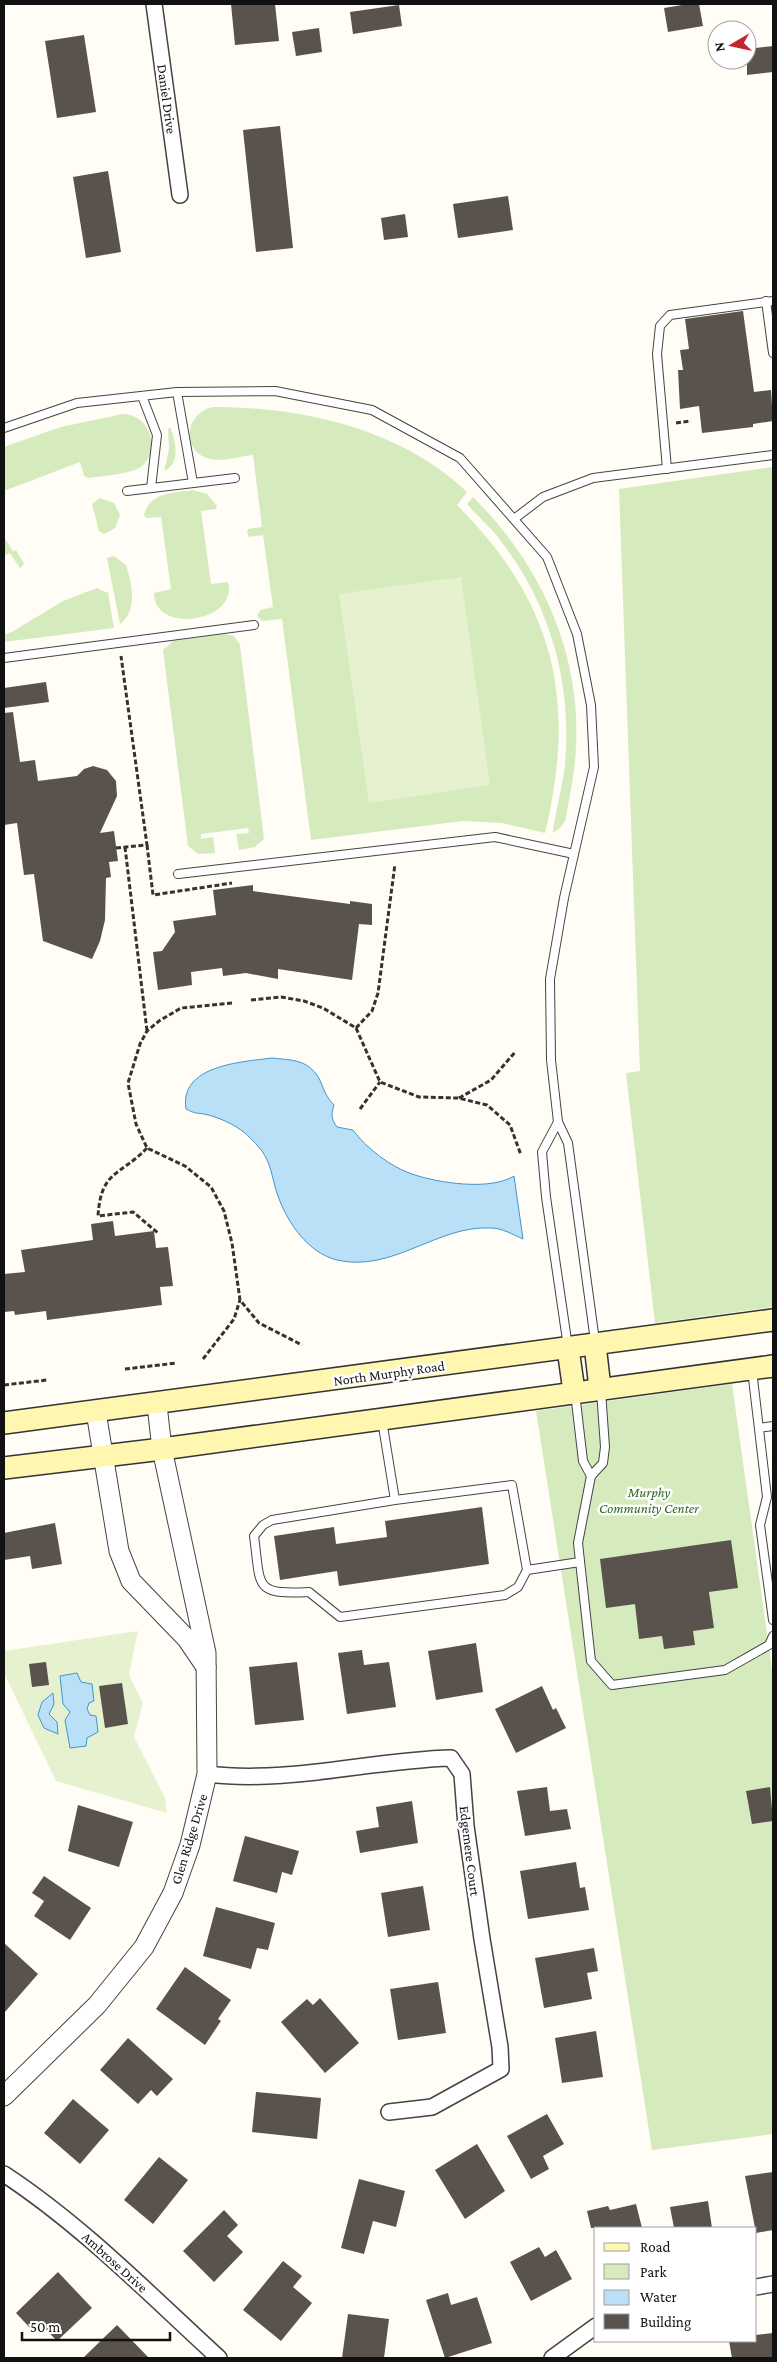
<svg xmlns="http://www.w3.org/2000/svg" width="777" height="2362" font-family="'Crimson Pro',serif">
	<rect width="100%" height="100%" fill="#fffdf5"/>
	<g fill="#d5ebbd">
		<path d="M214,407C303,407 401,429 467,492L457,505C555,603 577,700 545,833L502,823L463,821L311,840L282,619L262,621L257,616L260,610L273,607L263,535L249,537L247,532L248,529L262,527L253,455C239,456 224,462 210,459C179,451 186,411 214,407Z"/>
		<path d="M123,414C149,414 162,449 142,466C133,474 102,476 89,478L84,476L80,462L4,491V447L61,427Z"/>
		<path d="M170,427C176,441 181,464 164,471L169,449L168,429Z"/>
		<polygon points="773,467 773,1307 655,1323 626,1073 640,1071 619,489"/>
		<path d="M193,490L207,494L217,506L216,509L201,511L211,584L228,582C239,622 154,635 154,593L171,589L161,517L146,518L144,515C150,492 173,493 193,490Z"/>
		<path d="M473,497C540,563 581,652 576,746C575,772 570,796 565,821L560,828L553,833C552,829 565,775 565,763C572,685 551,607 503,544C493,529 479,518 467,504Z"/>
		<polygon points="100,498 114,503 120,515 115,528 104,534 99,531 92,504"/>
		<polygon points="4,537 13,551 16,550 24,564 20,568 10,553 6,555 4,551"/>
		<path d="M114,556L126,565C132,583 138,611 120,624L107,558Z"/>
		<polygon points="97,588 108,593 114,628 4,642 4,635 12,632 63,601"/>
		<polygon points="225,634 234,636 240,645 264,839 255,847 239,850 236,834 249,833 248,828 201,834 201,839 213,837 215,853 198,854 188,846 163,650 173,641"/>
		<polygon points="732,1384 773,1676 773,2134 652,2150 536,1411"/>
	</g>
	<g fill="#e6f2cf">
		<polygon points="461,577 490,785 369,803 339,594"/>
		<polygon points="138,1631 129,1675 143,1703 134,1737 165,1798 167,1813 56,1781 4,1673 4,1651"/>
	</g>
	<g fill="#b9e0f7" stroke="#3f96cf">
		<path d="M272,1058C289,1060 305,1059 316,1074C323,1082 322,1093 334,1105C331,1114 331,1119 337,1127L353,1130C366,1148 391,1167 412,1174C438,1183 490,1191 514,1176L523,1239C514,1235 502,1228 491,1228C437,1225 393,1273 337,1260C308,1253 287,1222 278,1196C273,1183 272,1168 265,1156C261,1148 251,1139 245,1133C234,1124 218,1117 204,1114C196,1113 193,1113 186,1109C179,1065 242,1062 272,1058Z"/>
		<polygon points="77,1673 81,1682 92,1684 94,1701 89,1703 87,1709 90,1715 96,1716 98,1732 87,1738 86,1746 70,1748 65,1720 70,1712 63,1704 60,1676"/>
		<polygon points="53,1693 54,1704 49,1714 57,1722 58,1734 44,1728 38,1715 42,1702"/>
	</g>
	<g fill="#5a524d">
		<polygon points="231,4 275,4 279,41 235,45"/>
		<polygon points="688,4 699,4 703,26 668,32 664,8"/>
		<polygon points="399,5 402,26 353,34 350,12"/>
		<polygon points="319,28 322,52 296,56 292,32"/>
		<polygon points="84,35 96,112 57,118 45,41"/>
		<polygon points="773,46 773,72 747,75 747,49"/>
		<polygon points="280,126 293,248 256,252 243,130"/>
		<polygon points="108,171 121,252 86,258 73,177"/>
		<polygon points="508,196 513,230 458,238 453,204"/>
		<polygon points="405,214 408,237 384,240 381,218"/>
		<polygon points="743,311 754,392 771,390 773,421 753,424 753,427 702,433 699,406 680,409 678,370 683,370 680,350 689,349 685,319"/>
		<polygon points="46,682 49,702 4,708 4,688"/>
		<polygon points="13,712 20,762 35,760 38,781 77,776 84,769 93,766 107,770 116,781 117,796 100,833 114,831 118,861 109,862 111,877 106,878 105,920 100,941 92,959 43,941 34,874 24,875 17,823 4,825 4,713"/>
		<polygon points="253,885 253,891 350,904 350,901 372,904 372,925 359,924 352,980 278,969 278,979 246,973 223,976 222,968 191,972 192,985 158,990 153,952 162,951 175,932 173,921 216,915 213,890"/>
		<polygon points="113,1221 115,1236 154,1231 156,1248 168,1247 173,1286 160,1287 162,1305 47,1320 46,1311 15,1315 14,1311 4,1312 4,1274 25,1272 21,1250 93,1240 91,1224"/>
		<polygon points="482,1507 489,1564 339,1586 337,1571 280,1580 274,1536 334,1527 336,1544 387,1537 385,1521"/>
		<polygon points="55,1523 62,1564 32,1569 30,1556 4,1560 4,1533"/>
		<polygon points="731,1540 738,1588 709,1592 714,1628 693,1631 695,1645 664,1649 662,1636 639,1639 635,1604 606,1608 600,1559"/>
		<polygon points="476,1643 483,1692 436,1700 428,1651"/>
		<polygon points="362,1650 364,1665 389,1662 396,1707 347,1714 338,1653"/>
		<polygon points="46,1662 49,1685 32,1687 29,1664"/>
		<polygon points="297,1662 304,1720 255,1725 249,1667"/>
		<polygon points="122,1683 128,1724 105,1728 99,1686"/>
		<polygon points="542,1686 553,1710 556,1708 566,1728 516,1753 495,1709"/>
		<polygon points="547,1787 550,1811 567,1809 571,1829 525,1836 517,1791"/>
		<polygon points="770,1787 773,1821 752,1824 746,1791"/>
		<polygon points="412,1801 418,1843 360,1853 356,1831 379,1827 376,1807"/>
		<polygon points="78,1805 133,1822 119,1867 68,1851"/>
		<polygon points="245,1836 299,1851 292,1875 282,1872 277,1893 233,1881"/>
		<polygon points="576,1862 580,1888 585,1887 589,1910 528,1919 520,1871"/>
		<polygon points="44,1876 91,1908 70,1940 34,1916 44,1901 32,1893"/>
		<polygon points="423,1886 430,1930 388,1937 381,1893"/>
		<polygon points="216,1907 275,1923 268,1950 257,1948 251,1969 203,1956"/>
		<polygon points="4,1943 38,1974 4,2013"/>
		<polygon points="594,1948 598,1971 587,1973 592,1999 544,2008 535,1958"/>
		<polygon points="185,1967 231,2000 218,2019 221,2021 205,2045 156,2009"/>
		<polygon points="438,1982 446,2033 398,2040 390,1989"/>
		<polygon points="320,1998 359,2043 325,2073 281,2022 307,1999 313,2005"/>
		<polygon points="596,2031 603,2077 562,2083 555,2038"/>
		<polygon points="128,2038 173,2079 157,2096 151,2090 138,2104 100,2070"/>
		<polygon points="256,2092 321,2098 317,2139 252,2132"/>
		<polygon points="73,2099 109,2130 80,2164 44,2133"/>
		<polygon points="547,2114 564,2144 543,2156 549,2169 531,2179 507,2136"/>
		<polygon points="477,2144 505,2191 465,2219 435,2170"/>
		<polygon points="159,2157 188,2180 153,2224 124,2200"/>
		<polygon points="773,2172 773,2230 756,2233 745,2176"/>
		<polygon points="359,2179 405,2191 396,2227 373,2221 364,2254 341,2248"/>
		<polygon points="708,2201 712,2228 674,2228 670,2207"/>
		<polygon points="636,2204 642,2228 591,2228 587,2211 608,2206 610,2210"/>
		<polygon points="224,2210 238,2225 227,2236 243,2252 214,2282 183,2251"/>
		<polygon points="539,2247 545,2257 556,2250 572,2279 531,2301 510,2262"/>
		<polygon points="283,2261 302,2276 293,2287 312,2303 281,2341 243,2310"/>
		<polygon points="58,2272 92,2308 57,2341 39,2322 31,2329 16,2313"/>
		<polygon points="448,2293 451,2305 477,2297 492,2343 445,2358 426,2300"/>
		<polygon points="348,2314 389,2319 384,2358 342,2358"/>
		<polygon points="117,2325 149,2358 83,2358"/>
		<polygon points="773,2333 773,2358 732,2358 729,2341 756,2341 756,2335"/>
	</g>
	<g fill="none" stroke-linecap="round" stroke-linejoin="round">
		<defs>
			<g id="service">
				<polyline points="766,301 773,353"/>
				<polyline points="177,392 193,483"/>
				<polyline points="142,396 157,435 151,488"/>
				<polyline points="4,428 77,403 177,392 275,391 372,410 460,458 547,557 577,634 591,705 594,767 564,898 550,979 551,1060 558,1122 568,1143 595,1341"/>
				<polyline points="667,469 657,354 660,326 670,315 773,301"/>
				<polyline points="127,491 235,478"/>
				<polyline points="514,519 543,497 593,478 773,455"/>
				<polyline points="4,658 254,625"/>
				<polyline points="178,874 495,837 574,854"/>
				<polyline points="558,1122 542,1152 546,1197 568,1347"/>
				<polyline points="752,1370 767,1497 760,1525 773,1620"/>
				<polyline points="601,1391 605,1447 603,1463 591,1476 578,1543 591,1661 612,1685 725,1670 769,1645 773,1636"/>
				<polyline points="575,1393 583,1461 591,1476"/>
				<path d="M382,1420L395,1500L512,1485L527,1570L518,1587L505,1595L340,1617L309,1592C253,1595 261,1587 254,1536L263,1525L272,1520L395,1500"/>
				<polyline points="759,1428 773,1426"/>
				<polyline points="527,1570 580,1562"/>
			</g>
			<g id="minor">
				<polyline points="154,4 180,195"/>
				<path d="M207,1774C289,1784 370,1760 451,1758L462,1774L466,1826L482,1939L500,2047L501,2069L432,2107L389,2112"/>
				<path d="M4,2174C83,2226 150,2295 219,2358"/>
				<polyline points="756,2287 773,2284"/>
				<polyline points="552,2358 596,2326"/>
			</g>
			<g id="tertiary">
				<polyline points="96,1412 119,1551 131,1581 187,1639 206,1667"/>
				<polyline points="4,2096 97,2005 144,1947 173,1893 190,1845 207,1774 206,1653 162,1449 157,1405"/>
			</g>
			<g id="secondary">
				<polyline points="595,1345 600,1388"/>
				<polyline points="568,1349 574,1391"/>
				<polyline points="4,1423 773,1320"/>
				<polyline points="4,1468 162,1449 773,1366"/>
			</g>
		</defs>
		<use href="#service" stroke="#444" stroke-width="10"/>
		<use href="#minor" stroke="#444" stroke-width="18"/>
		<use href="#tertiary" stroke="#444" stroke-width="21"/>
		<use href="#secondary" stroke="#333" stroke-width="24"/>
		<g stroke="#333" stroke-width="3" stroke-dasharray="5 2.5" stroke-linecap="butt">
			<polyline points="676,423 691,421"/>
			<polyline points="147,845 153,895 232,883"/>
			<polyline points="125,847 147,1031"/>
			<polyline points="116,848 147,845 121,656"/>
			<polyline points="251,1000 281,997 304,1001 323,1008 356,1028 380,1082 419,1097 458,1098 487,1105 510,1125 521,1155"/>
			<polyline points="232,1003 181,1008 159,1021 147,1031 140,1044 128,1083 136,1124 147,1148 185,1166 211,1187 224,1211 232,1243 240,1300 259,1323 302,1345"/>
			<polyline points="356,1028 372,1011 378,993 395,864"/>
			<polyline points="459,1098 491,1080 516,1051"/>
			<polyline points="360,1109 380,1082"/>
			<path d="M147,1148C119,1177 101,1170 98,1216L133,1212L158,1233"/>
			<polyline points="203,1359 234,1319 240,1300"/>
			<polyline points="125,1369 177,1363"/>
			<polyline points="4,1385 47,1380"/>
		</g>
		<use href="#service" stroke="#fff" stroke-width="8"/>
		<use href="#minor" stroke="#fff" stroke-width="15"/>
		<use href="#tertiary" stroke="#fff" stroke-width="19"/>
		<use href="#secondary" stroke="#fff6b0" stroke-width="21"/>
	</g>
	<g text-anchor="middle" dominant-baseline="central" stroke-width="5" stroke-linejoin="round" paint-order="stroke">
		<g font-size="14" fill="#111" stroke="#fff">
			<text transform="translate(167 99) rotate(82)">Daniel Drive</text>
			<text transform="translate(389 1373) rotate(-8)">North Murphy Road</text>
			<text transform="translate(189 1839) rotate(-73)">Glen Ridge Drive</text>
			<text transform="translate(470 1851) rotate(83)">Edgemere Court</text>
			<text transform="translate(115 2262) rotate(42)">Ambrose Drive</text>
		</g>
		<g font-size="14" font-style="italic" fill="#2f6b1f" stroke="#fff">
			<text x="649" y="1492">Murphy<tspan x="649" dy="16">Community Center</tspan></text>
		</g>
	</g>
	<rect width="777" height="2362" fill="none" stroke="#111111" stroke-width="10"/>
	<rect x="594" y="2227" width="162" height="115" fill="#ffffff" stroke="#a0a0a0"/>
	<rect x="604" y="2243" width="25" height="8" fill="#fff6b0" stroke="#a0a0a0"/>
	<text x="640" y="2252" font-size="15" fill="#111111">Road</text>
	<rect x="604" y="2264" width="25" height="15" fill="#d5ebbd" stroke="#a0a0a0"/>
	<text x="640" y="2277" font-size="15" fill="#111111">Park</text>
	<rect x="604" y="2290" width="25" height="15" fill="#b9e0f7" stroke="#a0a0a0"/>
	<text x="640" y="2302" font-size="15" fill="#111111">Water</text>
	<rect x="604" y="2314" width="25" height="15" fill="#5a524d" stroke="#a0a0a0"/>
	<text x="640" y="2327" font-size="15" fill="#111111">Building</text>
	<g transform="translate(732 45) rotate(261)"><circle r="24" fill="#ffffff" stroke="#a0a0a0"/>
	<path d="M0-4L9 19L0 12L-9 19Z" fill="#c4262e"/>
	<text y="-8" font-size="14" font-weight="bold" text-anchor="middle" fill="#111111">N</text>
	</g>
	<path d="M22 2332v8h148v-8" fill="none" stroke="#111111" stroke-width="2.5"/>
	<text x="30" y="2332" font-size="15" fill="#111111" stroke="#ffffff" stroke-width="4" paint-order="stroke">50 m</text>
</svg>
